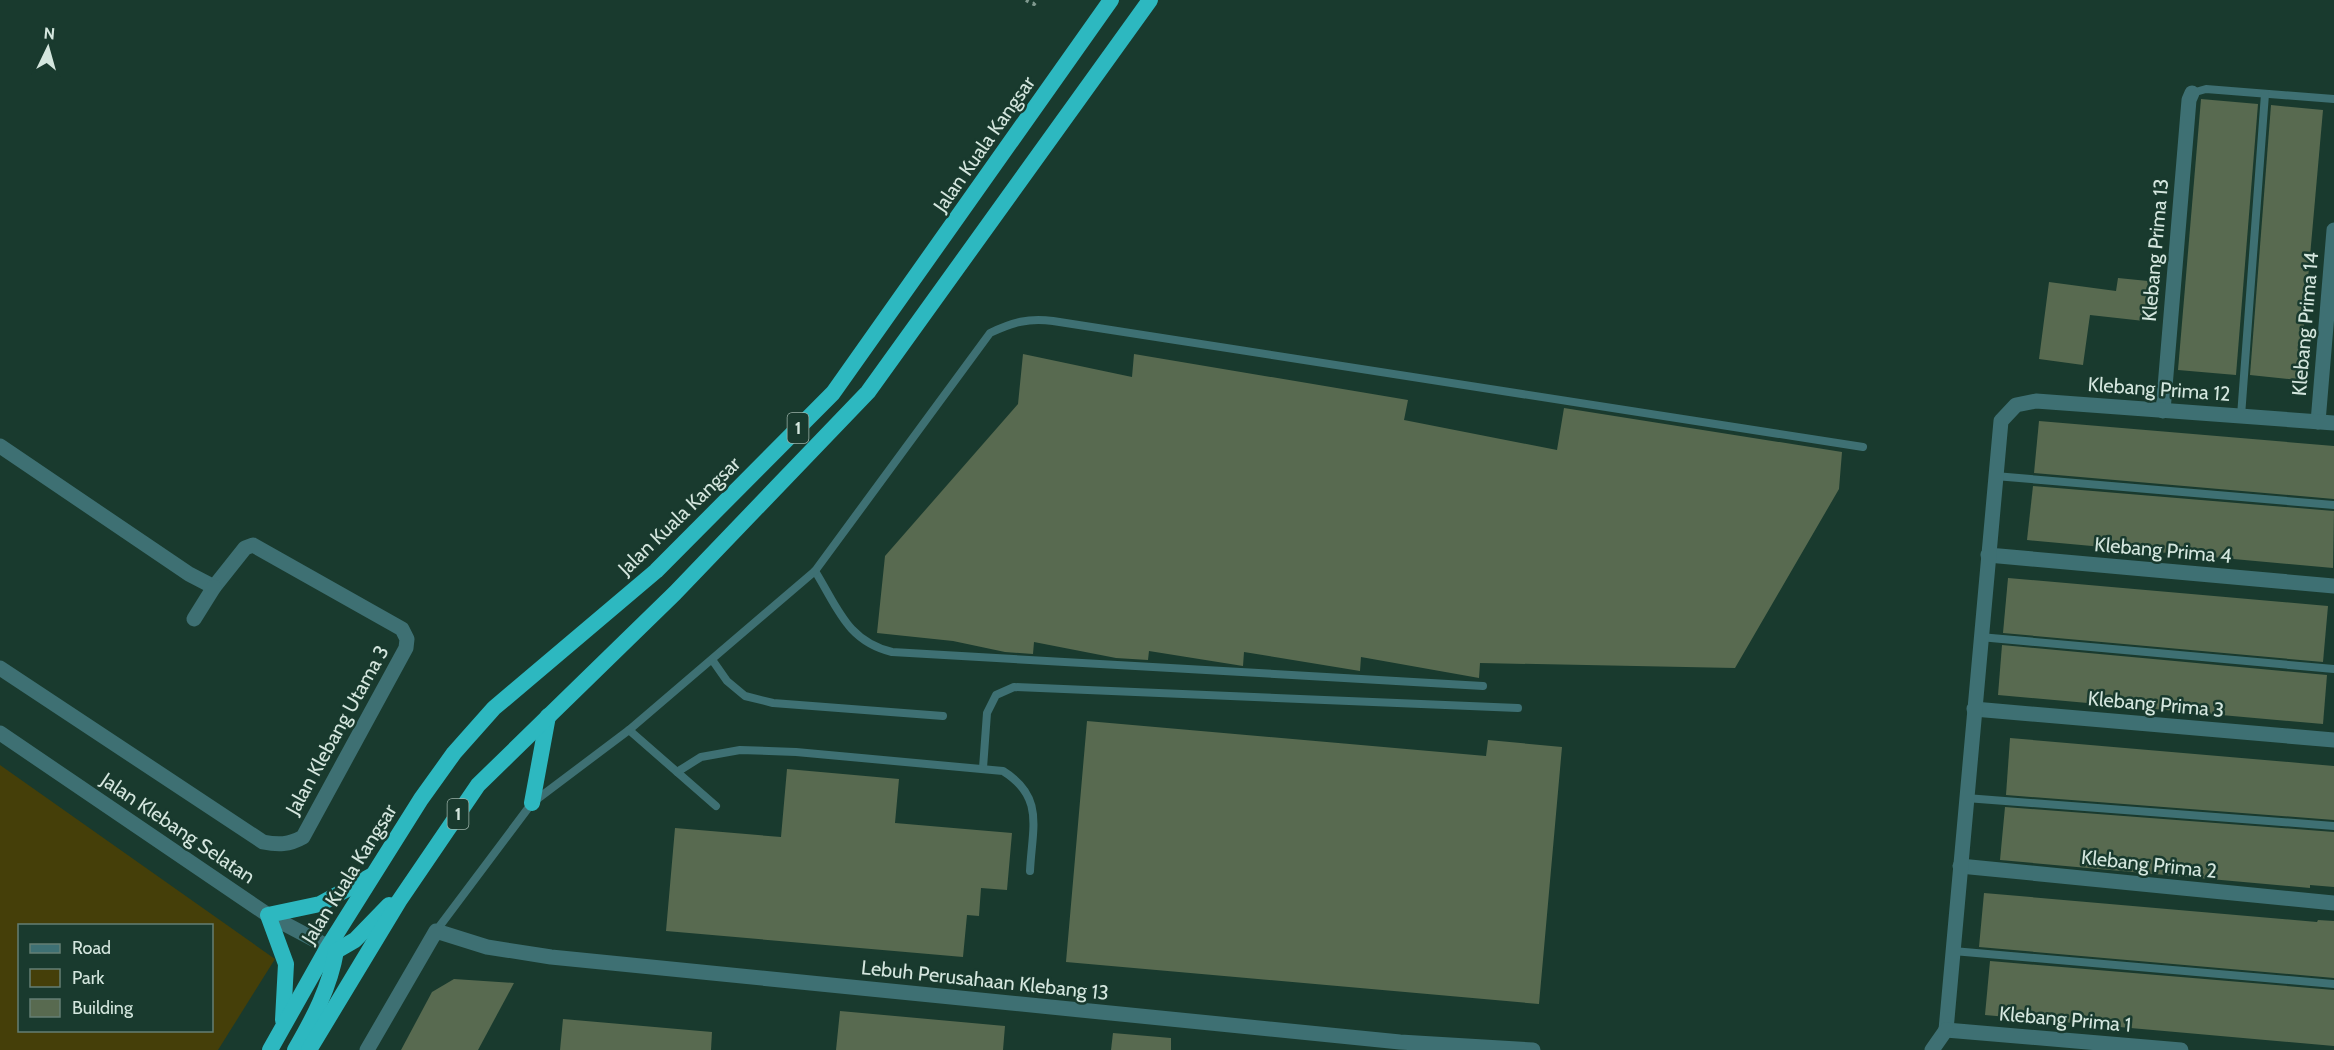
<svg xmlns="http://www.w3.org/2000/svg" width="2334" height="1050" font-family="Cabin,sans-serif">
	<rect width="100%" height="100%" fill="#193a2e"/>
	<path fill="#453f09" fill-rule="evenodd" d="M0,765L275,959L218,1050H0ZM20,926H212V1030H20Z"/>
	<g fill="#586a50">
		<polygon points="2201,99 2258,104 2236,375 2178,370"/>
		<polygon points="2271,105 2323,110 2299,380 2250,375"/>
		<polygon points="2118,278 2148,281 2144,321 2090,315 2083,365 2039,359 2049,282 2116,291"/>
		<polygon points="1023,354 1132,377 1134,354 1408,400 1404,420 1557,450 1564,408 1842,452 1839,489 1735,668 1480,663 1479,678 1361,657 1360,671 1244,652 1243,666 1149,651 1148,660 1116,658 1034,642 1033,654 1005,652 953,641 877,633 885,556 1018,404"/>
		<polygon points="2039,421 2334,446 2334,499 2034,473"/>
		<polygon points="2033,486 2334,511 2333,568 2027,540"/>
		<polygon points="2008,578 2328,606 2323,662 2003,633"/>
		<polygon points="2002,645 2327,675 2323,724 1998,695"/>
		<polygon points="1087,721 1486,756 1488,740 1562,747 1539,1004 1066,962"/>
		<polygon points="2010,738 2334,766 2334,820 2006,795"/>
		<polygon points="787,769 899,779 895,823 1012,833 1007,890 981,888 979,916 967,915 963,957 666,931 675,828 781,837"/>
		<polygon points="2005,807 2334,832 2334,887 2310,885 2310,888 2000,860"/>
		<polygon points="1984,893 2317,922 2318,920 2334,921 2334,978 1979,947"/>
		<polygon points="1990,961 2334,990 2334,1046 1985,1015"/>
		<polygon points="454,979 514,983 478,1050 401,1050 432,992"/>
		<polygon points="840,1011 1005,1026 1003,1050 836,1050"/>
		<polygon points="563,1019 712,1032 711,1050 560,1050"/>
		<polygon points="1113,1033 1171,1038 1171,1050 1111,1050"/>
	</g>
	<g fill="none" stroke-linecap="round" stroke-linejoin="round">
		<polyline stroke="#80998f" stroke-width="4" stroke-dasharray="3 4.5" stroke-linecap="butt" points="1026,0 1034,4 1037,0"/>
		<g stroke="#3e7073" stroke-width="8">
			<polyline points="2192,93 2206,89 2334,99"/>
			<polyline points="2241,416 2265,94"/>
			<polyline points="1995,476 2334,505"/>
			<path d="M815,571C838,608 847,641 892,652L1483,686"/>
			<polyline points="1980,637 2334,669"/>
			<polyline points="713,661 727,681 745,696 773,703 943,716"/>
			<polyline points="629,730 716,806"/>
			<polyline points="983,768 987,713 996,695 1014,687 1518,708"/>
			<path d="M677,772L701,757L740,750L796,752L1003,771C1045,797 1032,828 1030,871"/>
			<polyline points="1966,798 2334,826"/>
			<path d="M436,931L532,803L629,730L815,571L990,333C1013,322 1028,318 1053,321L1863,447"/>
			<polyline points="1953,951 2334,984"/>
		</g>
		<g stroke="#3e7073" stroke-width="15">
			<polyline points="2163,411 2189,100 2192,93"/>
			<polyline points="2318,422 2334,230"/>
			<path d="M0,446L189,574L214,587L245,548L253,545L402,629L407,639L406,648L303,837C289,845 278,845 263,842L0,668"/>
			<polyline points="1988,555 2334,586"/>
			<polyline points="194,619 214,587"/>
			<polyline points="1974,709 2334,740"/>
			<polyline points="1960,866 2334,903"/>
			<polyline points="1946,1030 2001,421 2016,405 2036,401 2334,423"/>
			<polyline points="1946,1030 2181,1050"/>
			<polyline points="367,1050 436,931 487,947 551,957 1400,1042 1533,1050"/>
			<polyline points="1932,1050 1946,1030"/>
		</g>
		<polyline stroke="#3e7073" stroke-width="15" points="0,733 268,915 336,951"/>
		<g stroke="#2db8c0" stroke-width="16">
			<polyline points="532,803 548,716"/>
			<polyline points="283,1020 286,964 268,915 320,904 371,876"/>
			<polyline points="270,1050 328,947 421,799 454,753 494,708 656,571 833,393 1111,0"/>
			<path d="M295,1050C313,1019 330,987 336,951L355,940L389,905"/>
			<polyline points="309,1050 399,901 478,785 675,593 868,392 1150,0"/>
		</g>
	</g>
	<g text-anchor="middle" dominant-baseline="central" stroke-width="5" stroke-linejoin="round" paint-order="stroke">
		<g fill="#193a2e" stroke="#9cb2a9" stroke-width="1.5">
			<rect x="787.5" y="413" width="21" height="30" rx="4.5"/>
			<rect x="447.5" y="799" width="21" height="30" rx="4.5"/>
		</g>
		<g font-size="18" font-weight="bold" fill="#d4e6de">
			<text x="798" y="428">1</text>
			<text x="458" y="814">1</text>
		</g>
		<g font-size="20" fill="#d4e6de" stroke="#193a2e">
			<text transform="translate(984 144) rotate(-55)">Jalan Kuala Kangsar</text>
			<text transform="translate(2155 250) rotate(-85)">Klebang Prima 13</text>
			<text transform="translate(2305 324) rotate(-85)">Klebang Prima 14</text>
			<text transform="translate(2159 389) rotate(4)">Klebang Prima 12</text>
			<text transform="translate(679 516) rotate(-44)">Jalan Kuala Kangsar</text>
			<text transform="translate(2163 550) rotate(5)">Klebang Prima 4</text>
			<text transform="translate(2156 704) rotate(5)">Klebang Prima 3</text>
			<text transform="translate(337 730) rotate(-61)">Jalan Klebang Utama 3</text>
			<text transform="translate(178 828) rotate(34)">Jalan Klebang Selatan</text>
			<text transform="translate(2149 864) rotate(6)">Klebang Prima 2</text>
			<text transform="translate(349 874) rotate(-58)">Jalan Kuala Kangsar</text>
			<text transform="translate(985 980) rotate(6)">Lebuh Perusahaan Klebang 13</text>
			<text transform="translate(2065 1019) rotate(5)">Klebang Prima 1</text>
		</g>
	</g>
	<rect x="18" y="924" width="195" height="108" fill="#193a2e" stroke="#647f74" stroke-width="1.5"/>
	<rect x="30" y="944" width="30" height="9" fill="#3e7073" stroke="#647f74" stroke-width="1.5"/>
	<text x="72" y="954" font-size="18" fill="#d4e6de">Road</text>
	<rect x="30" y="969" width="30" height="18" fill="#453f09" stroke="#647f74" stroke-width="1.5"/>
	<text x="72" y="984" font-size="18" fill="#d4e6de">Park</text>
	<rect x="30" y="999" width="30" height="18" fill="#586a50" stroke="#647f74" stroke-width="1.5"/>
	<text x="72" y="1014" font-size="18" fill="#d4e6de">Building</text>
	<g transform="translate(48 48) rotate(5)" stroke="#193a2e" stroke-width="4.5" paint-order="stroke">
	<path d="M0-4.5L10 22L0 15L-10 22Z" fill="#d4e6de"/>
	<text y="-9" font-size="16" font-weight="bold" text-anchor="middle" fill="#d4e6de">N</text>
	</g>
</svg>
